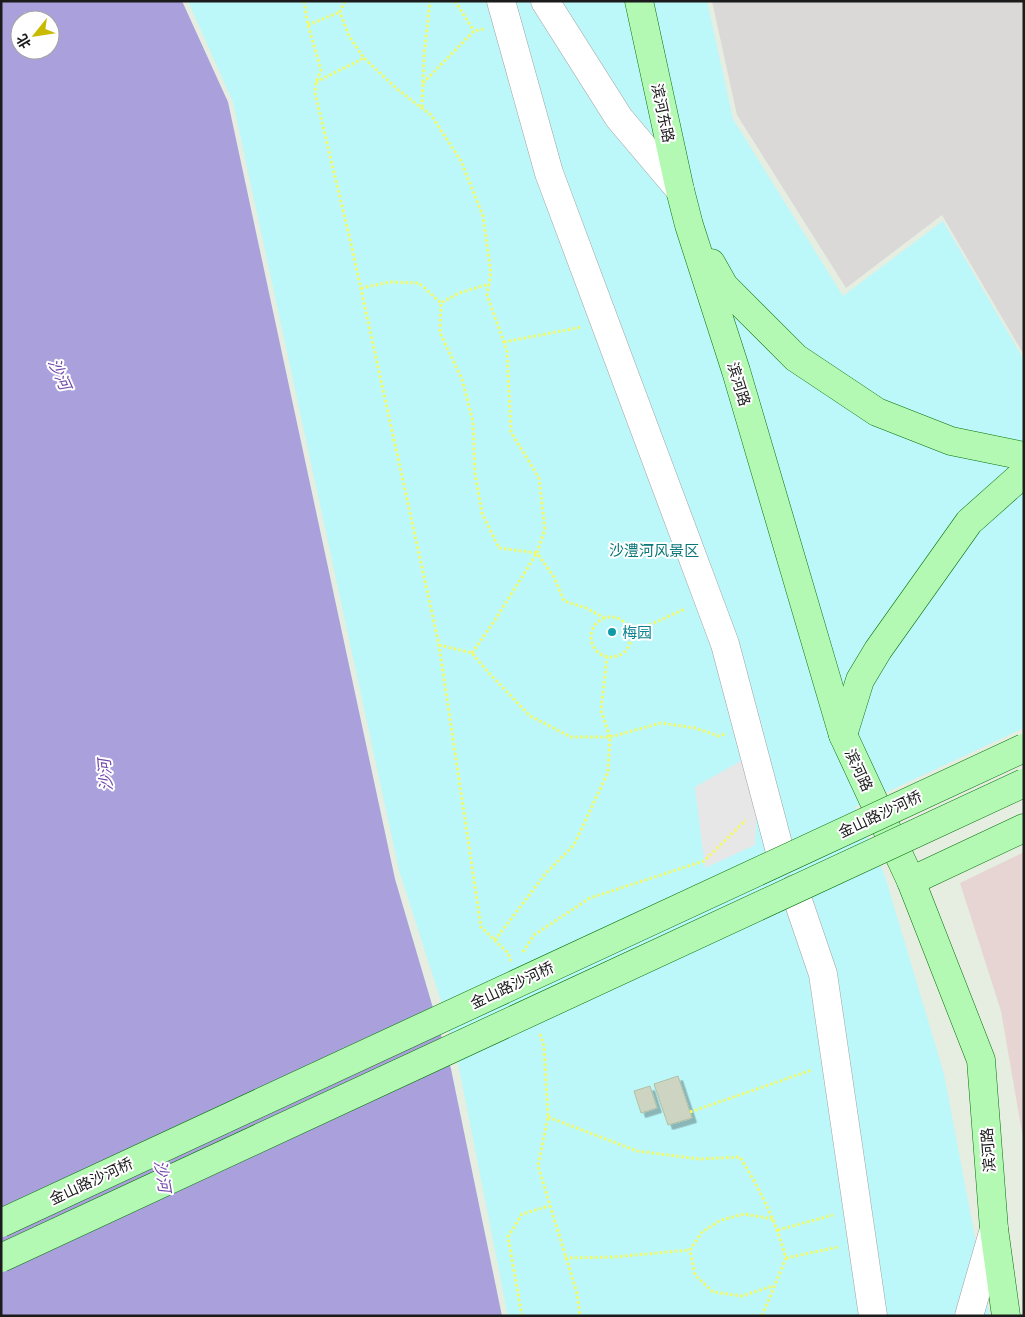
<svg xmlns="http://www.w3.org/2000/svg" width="1025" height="1317" font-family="Quicksand,'Noto Sans SC',sans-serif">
	<defs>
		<filter id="shadow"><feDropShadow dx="4.5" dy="4.5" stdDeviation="0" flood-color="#0004"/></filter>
	</defs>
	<rect width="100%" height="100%" fill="#e6ede1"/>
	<polygon fill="#dad9d8" points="712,1 1024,1 1024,355 942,215 846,288 737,115"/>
	<polygon fill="#e6d5d3" points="1024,852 1024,1144 1001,1011 960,883"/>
	<polygon fill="#bcf8f9" points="188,1 707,1 733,119 843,296 943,221 1024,360 1024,728 855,807 885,876 944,1074 990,1316 508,1316 458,1063 440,998 399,870 233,102"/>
	<polygon fill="#e7e7e7" points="746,758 758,785 755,845 705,868 695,787"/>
	<path fill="#aaa0dc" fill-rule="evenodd" d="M1,1H182L228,102L395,879L451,1069L502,1316H1ZM20,20H50V50H20Z"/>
	<g fill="#cdd4c1" stroke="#b4bfa3" filter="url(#shadow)">
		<polygon points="678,1076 692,1118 668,1125 654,1084"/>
		<polygon points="650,1086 657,1108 641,1113 634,1091"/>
	</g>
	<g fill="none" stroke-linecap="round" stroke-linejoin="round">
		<defs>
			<g id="street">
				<polyline points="501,1 549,173 725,644 782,859"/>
				<polyline points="545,1 619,118 680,190"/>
				<polyline points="794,889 823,974 873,1316"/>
				<polyline points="969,1316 994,1229"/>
			</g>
			<g id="secondary">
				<polyline points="639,1 680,190 689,225 736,371 843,735 911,881 981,1060 994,1229 1006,1316"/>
				<polyline points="711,263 724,286 796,358 877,412 951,441 1024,456"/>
				<polyline points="843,735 860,680 878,650 969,522 1024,473"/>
				<polyline points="911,881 1024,828"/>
			</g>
		</defs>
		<use href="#street" stroke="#a2a2a2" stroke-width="29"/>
		<use href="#secondary" stroke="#047109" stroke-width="29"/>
		<g stroke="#f4fa65" stroke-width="3" stroke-dasharray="2.5 2.5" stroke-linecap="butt">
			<polyline points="304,1 308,25 321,70 316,82 315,93 352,248 439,645 481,927 508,953 511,961"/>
			<polyline points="345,1 340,12 349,36 364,58 397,89 431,115 461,161 483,216 491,273 487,295 507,351 511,432 539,478 545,529 537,553 554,577 564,601 586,608 605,618"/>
			<polyline points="455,1 474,31"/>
			<polyline points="308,25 340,12"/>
			<polyline points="316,82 364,58"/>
			<polyline points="423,83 474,31 484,29"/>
			<polyline points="422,107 424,56 430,1"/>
			<polyline points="361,288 390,282 419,283 441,303"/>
			<polyline points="504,342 582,327"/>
			<circle cx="611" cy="637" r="20"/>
			<polyline points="631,633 685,609"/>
			<polyline points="439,645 472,653 488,672 530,716 571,737 610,737 601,710 607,657"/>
			<polyline points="472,653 495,620 537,553 499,548 482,513 475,473 473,422 462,379 440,333 441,303 459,293 489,284"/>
			<polyline points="495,940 546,873 574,845 608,772 610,737 661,723 695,728 719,736 725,734"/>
			<polyline points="523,952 534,935 590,898 704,861 746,820"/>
			<polyline points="540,1034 544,1046 548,1117 538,1166 577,1293 580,1316"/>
			<polyline points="690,1112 812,1070"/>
			<path d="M548,1117L637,1151L699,1159L740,1157C760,1189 776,1222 786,1258L762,1316"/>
			<polyline points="773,1219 744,1214 721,1220 702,1232 690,1250 695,1275 713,1292 742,1296 773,1286"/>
			<polyline points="778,1230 833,1215"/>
			<polyline points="565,1258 614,1257 689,1250"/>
			<polyline points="786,1258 838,1247"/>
			<polyline points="522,1316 508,1237 522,1214 549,1206"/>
		</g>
		<use href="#street" stroke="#fff" stroke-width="28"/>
		<use href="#secondary" stroke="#b4f9b3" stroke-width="28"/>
		<defs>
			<g id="secondary-bridge">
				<polyline points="1,1223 1024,748"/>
				<polyline points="1,1258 1024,783"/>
			</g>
		</defs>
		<use href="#secondary-bridge" stroke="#047109" stroke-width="29" stroke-linecap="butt"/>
		<use href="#secondary-bridge" stroke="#b4f9b3" stroke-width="28"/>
	</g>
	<circle fill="#0f9aa8" stroke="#fff" stroke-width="2" cx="612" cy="632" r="5"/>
	<g text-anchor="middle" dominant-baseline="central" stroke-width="4" stroke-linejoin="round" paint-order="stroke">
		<g font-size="15" fill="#1b1b1b" stroke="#fff">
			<text transform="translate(663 113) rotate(78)">滨河东路</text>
			<text transform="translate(739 384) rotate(73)">滨河路</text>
			<text transform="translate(859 770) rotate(65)">滨河路</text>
			<text transform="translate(880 814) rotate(-25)">金山路沙河桥</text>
			<text transform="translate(512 985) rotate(-25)">金山路沙河桥</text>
			<text transform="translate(988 1150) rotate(-94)">滨河路</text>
			<text transform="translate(91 1181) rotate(-25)">金山路沙河桥</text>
		</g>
		<g font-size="15" fill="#0b7678" stroke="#fff">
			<text x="654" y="550">沙澧河风景区</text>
		</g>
		<g font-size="15" fill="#0d838f" stroke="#fff" text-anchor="start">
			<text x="622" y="632">梅园</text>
		</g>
		<g font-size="16" font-style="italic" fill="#7348aa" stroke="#fff">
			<text transform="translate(60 374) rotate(66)">沙河</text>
			<text transform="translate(105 775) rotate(-95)">沙河</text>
			<text transform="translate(163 1176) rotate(81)">沙河</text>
		</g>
	</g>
	<rect width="1025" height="1317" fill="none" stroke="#1b1b1b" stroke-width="5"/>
	<g transform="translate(35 35) rotate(240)"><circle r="24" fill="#ffffff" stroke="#a4a4a4"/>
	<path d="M0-4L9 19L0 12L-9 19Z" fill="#c7ba00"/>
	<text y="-8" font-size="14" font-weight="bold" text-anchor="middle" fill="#1b1b1b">北</text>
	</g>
</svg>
